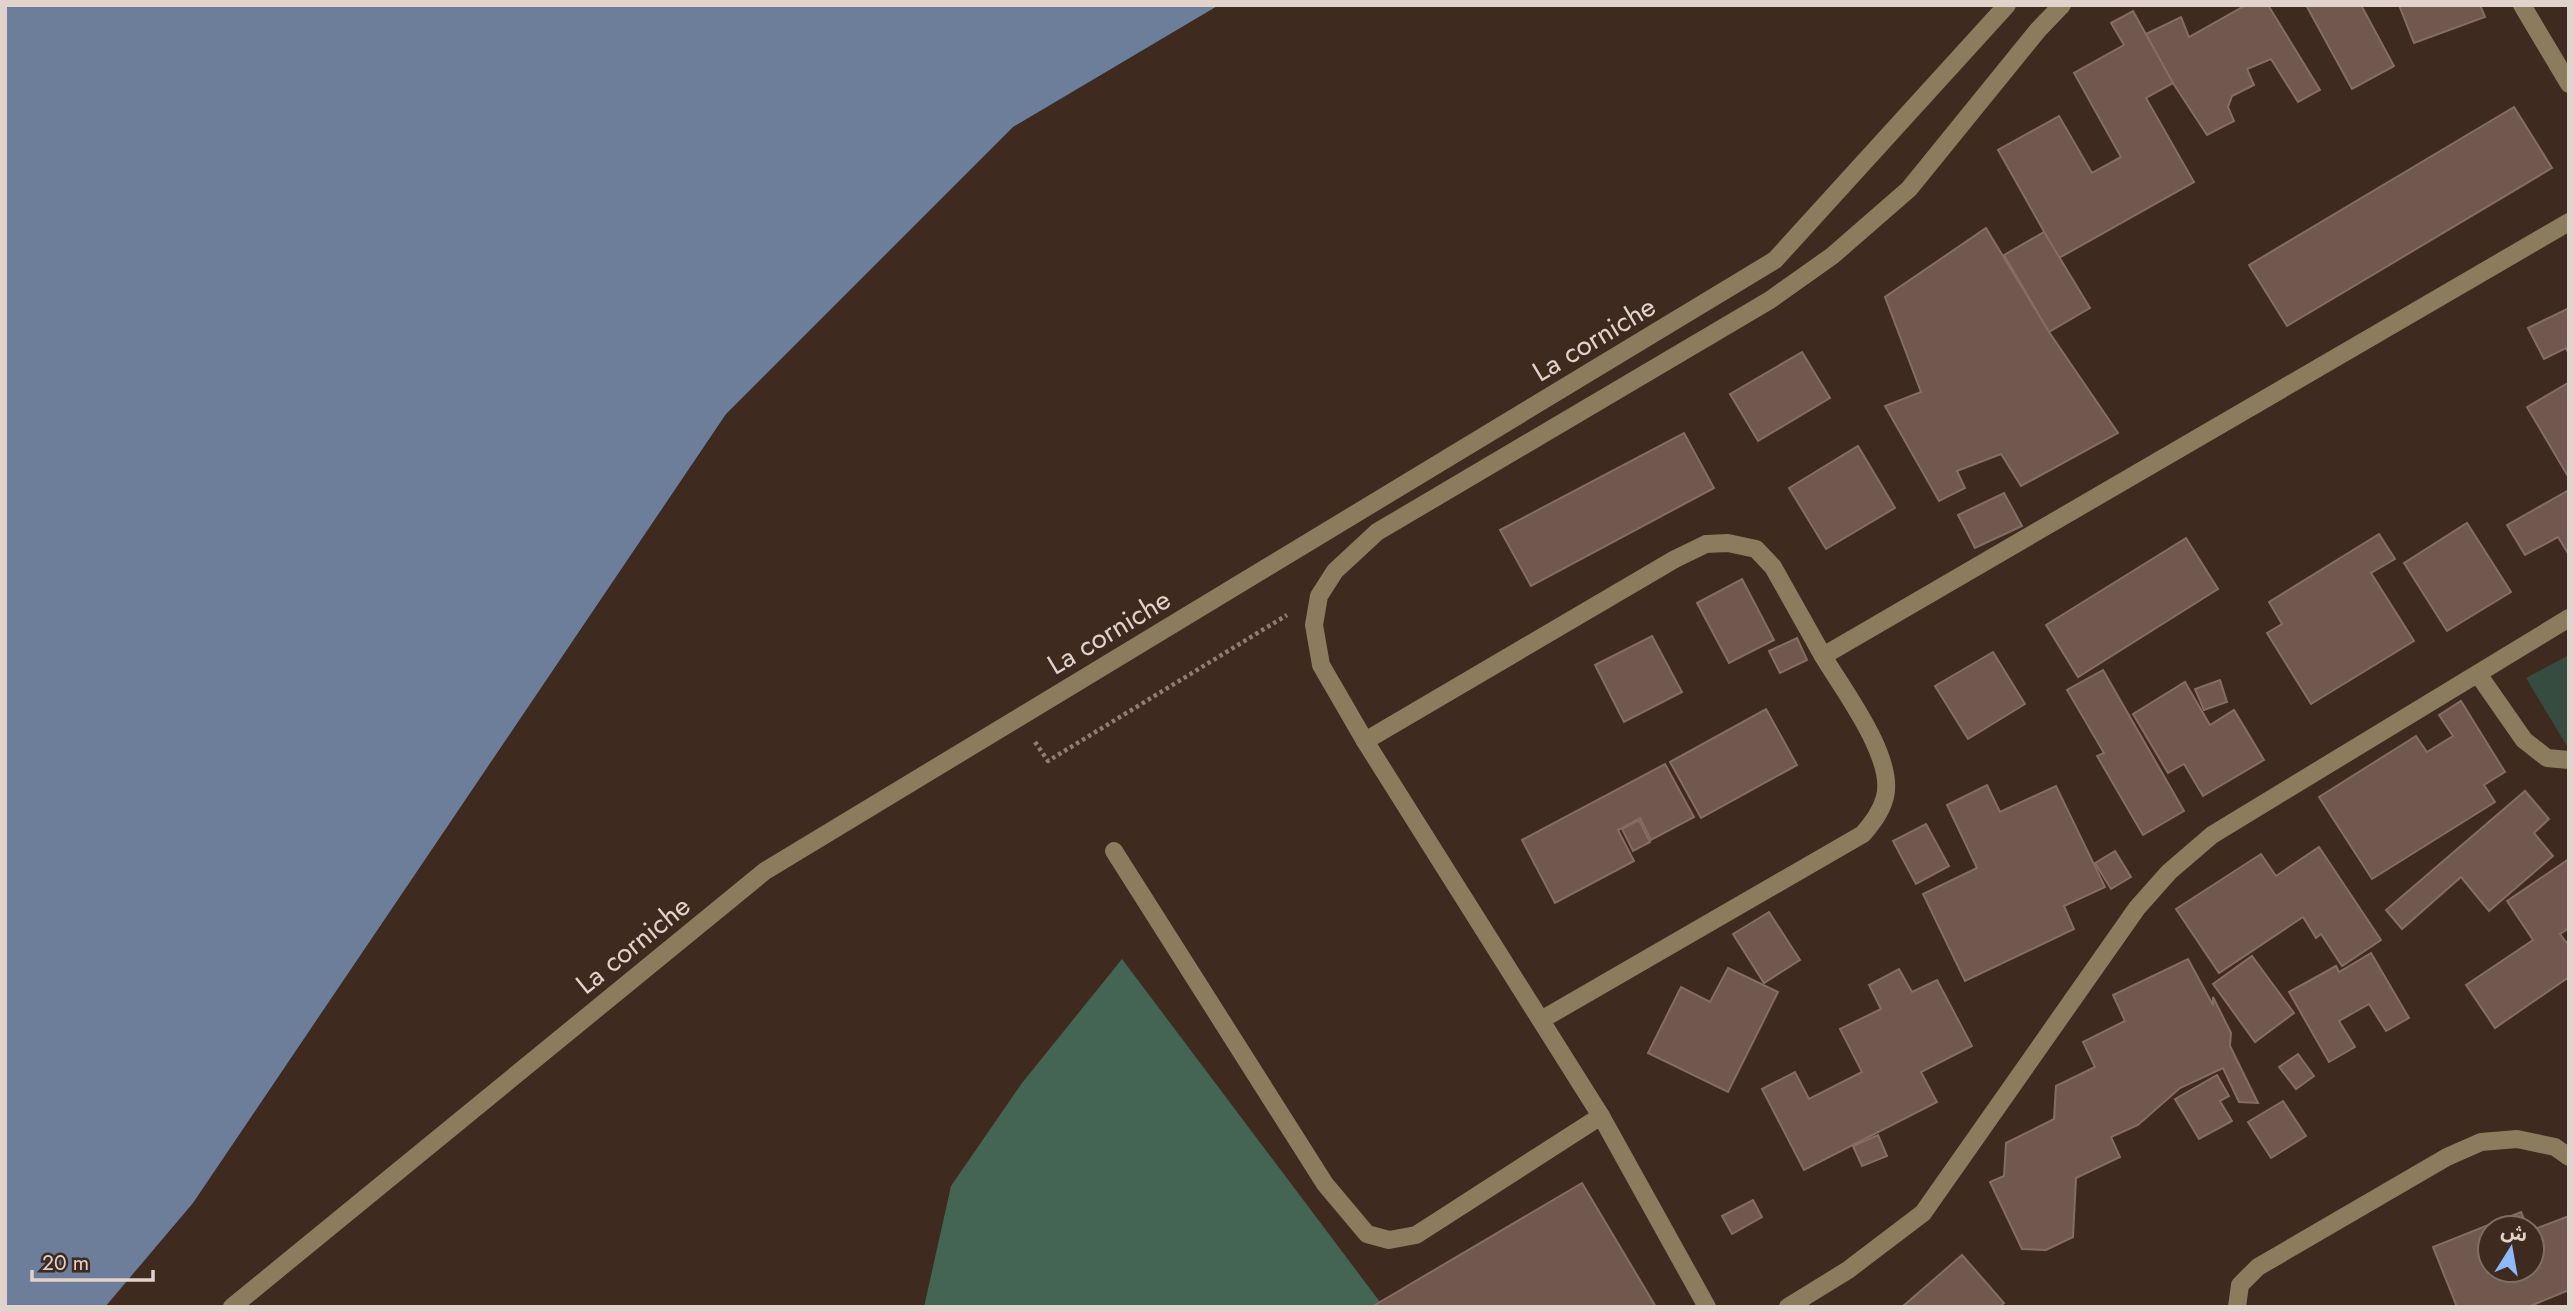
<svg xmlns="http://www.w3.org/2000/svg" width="2574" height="1312" font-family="Jost,'Noto Sans Arabic',sans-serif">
	<rect width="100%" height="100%" fill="#3e2a1e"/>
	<polygon fill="#374c40" points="2569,655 2569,745 2567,746 2526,678"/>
	<polygon fill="#446553" points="1122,959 1380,1302 1372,1307 924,1307 951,1186 1022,1083"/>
	<polygon fill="#6c7e9a" points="5,5 1219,5 1013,127 726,414 193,1203 105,1307 5,1307"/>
	<g fill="#70584f" stroke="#866c63" stroke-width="2">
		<polygon points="2246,5 2268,5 2320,90 2298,102 2271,59 2247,69 2254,85 2232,96 2228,107 2234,121 2207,135 2173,83 2146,34 2181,17 2189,37"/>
		<polygon points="2306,5 2361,5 2394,66 2352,89"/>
		<polygon points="2399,5 2480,5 2485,17 2414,43"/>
		<polygon points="2133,11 2173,83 2146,98 2194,182 2059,258 1998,150 2059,116 2092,173 2121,157 2074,73 2124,45 2111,23"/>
		<polygon points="2514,107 2552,168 2287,326 2249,265"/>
		<polygon points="1986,228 2049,332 2118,433 2021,486 2001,454 1957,471 1965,488 1939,501 1885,406 1921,392 1885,297"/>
		<polygon points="2044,232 2090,308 2049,332 2004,255"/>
		<polygon points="2569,308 2569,354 2566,348 2544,359 2528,328"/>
		<polygon points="1802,352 1830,398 1758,441 1730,394"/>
		<polygon points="2568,383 2569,384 2569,478 2527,407"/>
		<polygon points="1684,433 1714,488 1531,586 1500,530"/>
		<polygon points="1858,446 1895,508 1826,549 1789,488"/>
		<polygon points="2569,490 2569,555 2558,537 2525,555 2507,525"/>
		<polygon points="2004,493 2022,526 1975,548 1958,515"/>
		<polygon points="2467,523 2511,592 2447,631 2404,563"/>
		<polygon points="2379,534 2395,559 2371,573 2414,641 2311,704 2267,633 2282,624 2269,602"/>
		<polygon points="2186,538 2218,589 2078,677 2046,625"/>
		<polygon points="1742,579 1774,640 1729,663 1697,603"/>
		<polygon points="1652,636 1682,692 1624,722 1595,665"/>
		<polygon points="1797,638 1807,660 1780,673 1769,651"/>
		<polygon points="1993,652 2025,704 1968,739 1935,686"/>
		<polygon points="2103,670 2184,811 2143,835 2097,756 2104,753 2067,690"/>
		<polygon points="2220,680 2227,702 2204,710 2195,689"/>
		<polygon points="2185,682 2210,725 2234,710 2264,760 2203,796 2184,764 2168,773 2133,714"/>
		<polygon points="2461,701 2505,772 2484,785 2495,802 2372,879 2319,797 2416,736 2427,752 2453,736 2439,715"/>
		<polygon points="1766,709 1797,765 1701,818 1670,762"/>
		<polygon points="1665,764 1694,817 1651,840 1640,818 1618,830 1634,861 1555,903 1522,840"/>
		<polygon points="1987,785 2000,812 2056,786 2105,887 2064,906 2074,929 1965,981 1923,894 1977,868 1947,805"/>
		<polygon points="2525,791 2549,819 2534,833 2553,856 2489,911 2461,877 2402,929 2386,910"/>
		<polygon points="1639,820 1650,842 1633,851 1622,829"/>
		<polygon points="1926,824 1949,866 1916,884 1893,841"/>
		<polygon points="2319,847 2381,940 2342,966 2321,934 2316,938 2303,917 2219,973 2176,909 2261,854 2276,876"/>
		<polygon points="2115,851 2131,877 2111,889 2095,863"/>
		<polygon points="2569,859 2569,928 2560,934 2569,946 2569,977 2495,1028 2466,985 2533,940 2507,901"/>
		<polygon points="1769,912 1800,960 1764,983 1733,934"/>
		<polygon points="2371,953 2409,1018 2386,1031 2369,1004 2339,1021 2355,1047 2329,1062 2289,992 2336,966 2339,972"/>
		<polygon points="2252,956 2294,1013 2255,1042 2213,984"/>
		<polygon points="2188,959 2213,1005 2213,997 2231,1033 2230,1046 2258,1103 2239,1102 2223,1068 2180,1088 2138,1125 2111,1137 2120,1157 2076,1178 2073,1237 2046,1250 2022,1249 1990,1182 2004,1176 2006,1143 2054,1119 2056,1086 2095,1067 2083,1042 2125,1021 2113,995"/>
		<polygon points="1728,968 1778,992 1728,1092 1648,1053 1681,987 1710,1002"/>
		<polygon points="1899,969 1912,992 1937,980 1972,1046 1921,1072 1937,1102 1804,1170 1762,1089 1795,1072 1809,1099 1862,1072 1840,1029 1881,1009 1869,985"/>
		<polygon points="2298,1054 2314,1076 2296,1089 2279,1067"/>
		<polygon points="2217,1075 2229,1096 2220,1101 2232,1121 2199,1139 2175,1099"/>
		<polygon points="2283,1101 2306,1136 2271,1158 2248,1122"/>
		<polygon points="1878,1135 1887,1156 1862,1166 1853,1146"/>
		<polygon points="1582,1183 1656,1307 1372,1307 1380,1302"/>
		<polygon points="1753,1200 1762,1217 1732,1234 1722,1216"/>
		<polygon points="2521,1212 2528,1228 2490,1228 2490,1270 2532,1270 2532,1230 2569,1216 2569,1290 2528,1307 2457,1307 2433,1247"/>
		<polygon points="1962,1255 2004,1303 1999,1307 1902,1307"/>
	</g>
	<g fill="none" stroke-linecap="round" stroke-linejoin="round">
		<polyline stroke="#8f7e75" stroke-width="4.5" stroke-dasharray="3.5 3.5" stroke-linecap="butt" points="1035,742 1048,761 1287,615"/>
		<g stroke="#8a7c5c" stroke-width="18">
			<polyline points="2522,5 2569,84"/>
			<polyline points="2478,674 2524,740 2547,758 2569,760"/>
			<polyline points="1365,741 1675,559 1706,544 1728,543 1756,549 1773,567 1823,656 2569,222"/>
			<polyline points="1114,851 1325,1184 1367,1234 1389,1240 1416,1235 1601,1116"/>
			<path d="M1541,1020L1863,834C1873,822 1881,812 1885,797C1895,757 1843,690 1823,656"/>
			<polyline points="232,1307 765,871 1775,260 2007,5"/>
			<polyline points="1707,1307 1601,1116 1365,741 1321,665 1314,625 1319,596 1335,571 1377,532 1770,300 1832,256 1909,189 2038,30 2062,5"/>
			<polyline points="1788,1307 1848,1270 1923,1213 2137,908 2169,872 2212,835 2569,618"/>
			<polyline points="2237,1307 2240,1285 2258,1267 2447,1157 2481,1142 2517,1139 2555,1147 2569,1157"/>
		</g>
	</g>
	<g text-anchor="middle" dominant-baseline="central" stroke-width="5" stroke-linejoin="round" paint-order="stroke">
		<g font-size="28" fill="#e1d3cc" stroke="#3e2a1e">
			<text transform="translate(1594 339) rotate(-31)">La corniche</text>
			<text transform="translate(1109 632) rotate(-31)">La corniche</text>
			<text transform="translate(633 945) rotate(-39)">La corniche</text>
		</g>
	</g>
	<rect width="2574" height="1312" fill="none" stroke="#e1d3cc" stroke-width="14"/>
	<g transform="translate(2511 1249) rotate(11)"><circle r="33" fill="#3e2a1e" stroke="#7f6e64" stroke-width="2"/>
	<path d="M0-5L12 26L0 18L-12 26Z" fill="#8eb9fc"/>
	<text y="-10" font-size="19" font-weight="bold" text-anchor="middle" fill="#e1d3cc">ش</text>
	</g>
	<path d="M32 1270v10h121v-10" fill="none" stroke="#e1d3cc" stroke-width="3.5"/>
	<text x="42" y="1270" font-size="21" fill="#e1d3cc" stroke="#3e2a1e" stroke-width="5" paint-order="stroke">20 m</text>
</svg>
